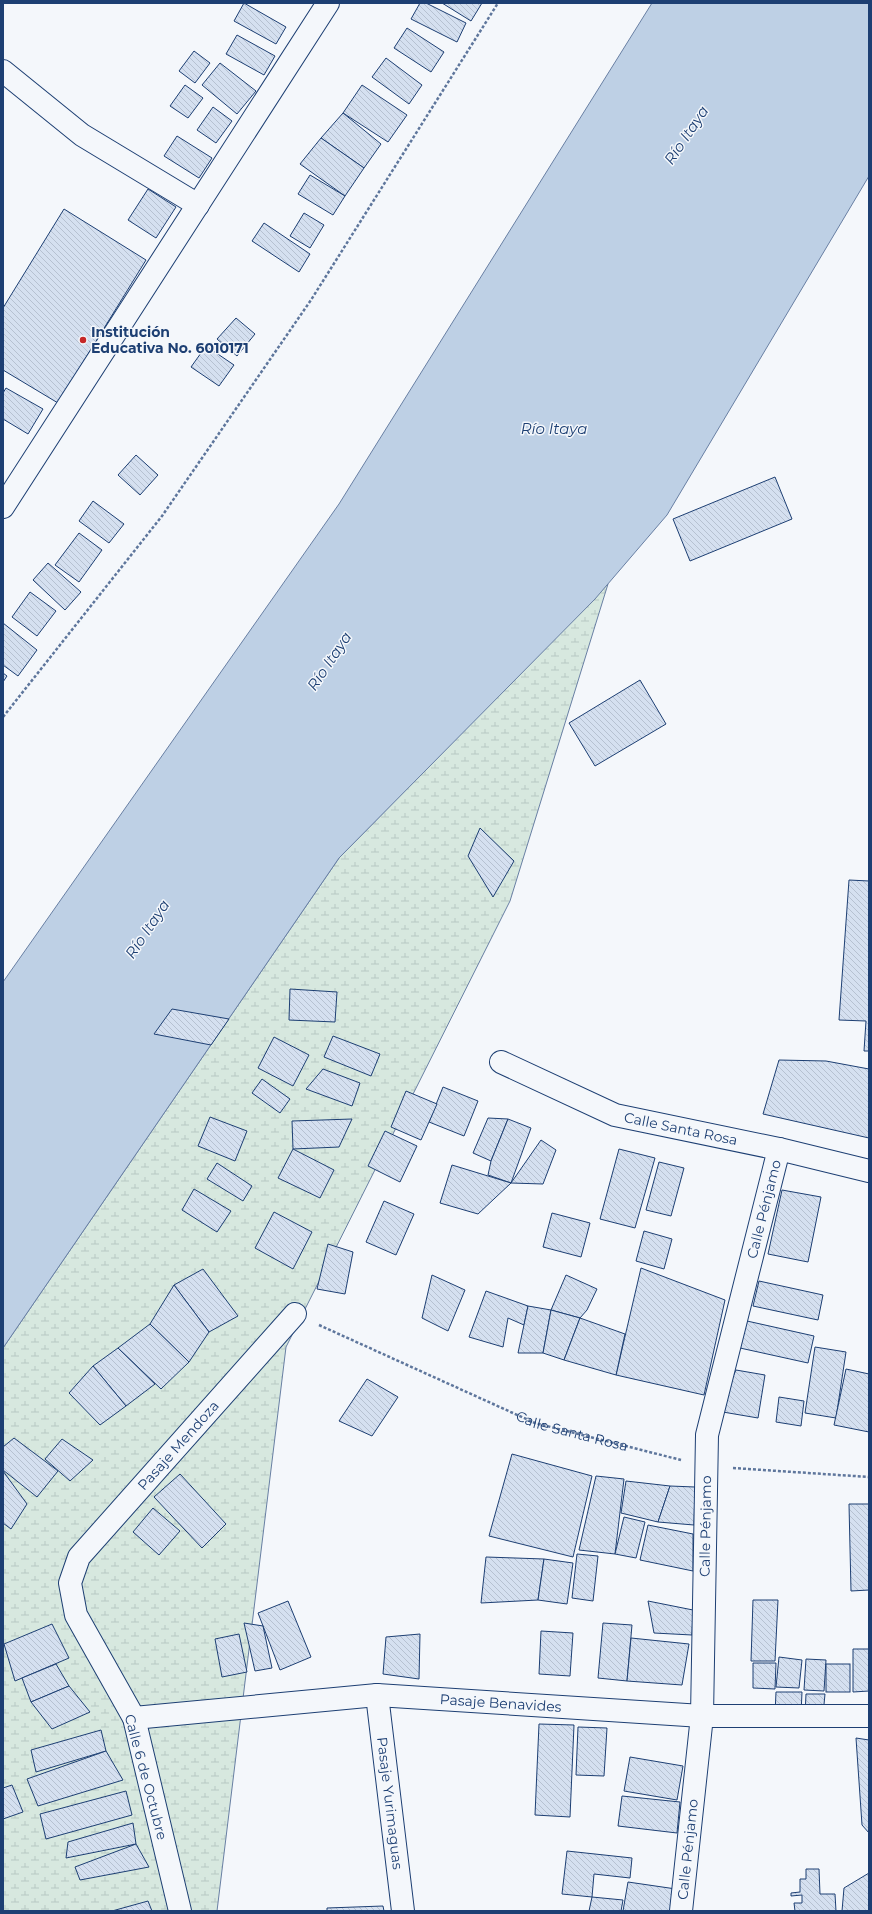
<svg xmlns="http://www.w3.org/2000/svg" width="872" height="1914" font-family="Montserrat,sans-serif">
	<defs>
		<pattern id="wetland-marsh" width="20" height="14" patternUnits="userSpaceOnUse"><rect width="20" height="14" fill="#d7e8df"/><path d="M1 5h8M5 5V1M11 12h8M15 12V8" fill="none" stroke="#b8c8c3"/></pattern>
		<pattern id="building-back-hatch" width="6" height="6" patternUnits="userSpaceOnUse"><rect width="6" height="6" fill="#d5e0f0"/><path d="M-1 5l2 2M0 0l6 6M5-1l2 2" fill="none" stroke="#b6c1d1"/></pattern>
	</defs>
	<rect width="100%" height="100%" fill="#f4f7fb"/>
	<polygon fill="url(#wetland-marsh)" stroke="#687fa3" points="608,584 510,901 286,1347 217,1911 3,1911 3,1348 339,858"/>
	<polygon fill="#bed0e5" stroke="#687fa3" points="652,3 869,3 869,176 667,515 595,599 339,858 3,1348 3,982 339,504"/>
	<g fill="url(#building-back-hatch)" stroke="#1d3f73">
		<polygon points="244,3 286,27 276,44 234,21"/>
		<polygon points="420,3 426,3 466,23 457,42 411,19"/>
		<polygon points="442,3 482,3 471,21"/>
		<polygon points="407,28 444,52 431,72 394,48"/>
		<polygon points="237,35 275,56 264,75 226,54"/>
		<polygon points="194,51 210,63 195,83 179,71"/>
		<polygon points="386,58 422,85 409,104 372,77"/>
		<polygon points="220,63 256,91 237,114 202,85"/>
		<polygon points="185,85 203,98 188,118 170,106"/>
		<polygon points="362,85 407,115 388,142 343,113"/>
		<polygon points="213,107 232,121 216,143 197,130"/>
		<polygon points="343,113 381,144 364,168 321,138"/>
		<polygon points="177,136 212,158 199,178 164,156"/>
		<polygon points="321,138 364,168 345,196 300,164"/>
		<polygon points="310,175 345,196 333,215 298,194"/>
		<polygon points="148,189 176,207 156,238 128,220"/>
		<polygon points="64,209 146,260 58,403 3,370 3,308"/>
		<polygon points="304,213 324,225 310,248 290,236"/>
		<polygon points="264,223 310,254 299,272 252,241"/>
		<polygon points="236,318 255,334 237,356 217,339"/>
		<polygon points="206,346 234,365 219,386 191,367"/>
		<polygon points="6,388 43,409 28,434 3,419 3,393"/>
		<polygon points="136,455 158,475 140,495 118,475"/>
		<polygon points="775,477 792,519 690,561 673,519"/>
		<polygon points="93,501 124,524 109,543 79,521"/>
		<polygon points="79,533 102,550 79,582 55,565"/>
		<polygon points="48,563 81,592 65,610 33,580"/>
		<polygon points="30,592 56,611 37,636 12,617"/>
		<polygon points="3,623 37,650 18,676 3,665"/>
		<polygon points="3,673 7,676 3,682"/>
		<polygon points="640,680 666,724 595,766 569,723"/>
		<polygon points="480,828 514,861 493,897 468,856"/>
		<polygon points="849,880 869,881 869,1051 864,1051 866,1021 839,1020"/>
		<polygon points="290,989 337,992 335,1022 289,1020"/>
		<polygon points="172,1009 229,1019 211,1045 154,1034"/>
		<polygon points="333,1036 380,1054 371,1076 324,1057"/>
		<polygon points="274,1037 309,1055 293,1086 258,1068"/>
		<polygon points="779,1060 826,1061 869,1069 869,1138 763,1114"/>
		<polygon points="323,1069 360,1083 352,1106 306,1089"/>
		<polygon points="262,1079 290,1099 280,1113 252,1093"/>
		<polygon points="443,1087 478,1101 464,1136 429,1122"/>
		<polygon points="406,1091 437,1104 421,1140 391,1127"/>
		<polygon points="210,1117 247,1131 235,1161 198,1146"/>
		<polygon points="488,1118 508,1119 491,1161 473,1153"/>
		<polygon points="352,1119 339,1147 293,1149 292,1121"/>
		<polygon points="508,1119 531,1128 511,1183 488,1175 491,1161"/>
		<polygon points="385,1131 417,1146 400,1182 368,1166"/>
		<polygon points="541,1140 556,1150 543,1184 511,1183"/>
		<polygon points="293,1149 334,1170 320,1198 278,1178"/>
		<polygon points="619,1149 655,1158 635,1228 600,1219"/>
		<polygon points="659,1162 684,1168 671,1216 646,1210"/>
		<polygon points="217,1163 252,1186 243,1201 207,1179"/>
		<polygon points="452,1165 511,1183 478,1214 440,1203"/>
		<polygon points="194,1189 231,1211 217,1232 182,1210"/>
		<polygon points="782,1190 821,1197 808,1262 768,1254"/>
		<polygon points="384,1201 414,1214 396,1255 366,1242"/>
		<polygon points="274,1212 312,1232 293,1269 255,1248"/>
		<polygon points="552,1213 590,1223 581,1257 543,1247"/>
		<polygon points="644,1231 672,1239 664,1269 636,1261"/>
		<polygon points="328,1244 353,1252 345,1294 317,1289"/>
		<polygon points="641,1268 725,1300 704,1395 616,1375"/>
		<polygon points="203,1269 238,1316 209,1332 174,1285"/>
		<polygon points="432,1275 465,1290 448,1331 422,1318"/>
		<polygon points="566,1275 597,1289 587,1310 580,1318 551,1310"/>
		<polygon points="759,1281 823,1295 818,1320 753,1306"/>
		<polygon points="174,1285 209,1332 189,1362 150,1324"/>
		<polygon points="486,1291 528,1306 524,1325 508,1318 503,1347 469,1337"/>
		<polygon points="528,1306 551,1310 543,1353 518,1353"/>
		<polygon points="551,1310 580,1318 564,1360 543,1353"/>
		<polygon points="580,1318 625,1334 616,1375 564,1360"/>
		<polygon points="747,1321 814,1336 808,1363 740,1348"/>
		<polygon points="150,1324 189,1362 161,1389 118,1348"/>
		<polygon points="815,1347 846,1352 836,1418 805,1413"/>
		<polygon points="118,1348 155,1384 126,1406 93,1366"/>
		<polygon points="93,1366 126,1406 100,1425 69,1393"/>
		<polygon points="846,1369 869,1374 869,1432 834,1425"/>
		<polygon points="736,1370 765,1375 758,1418 717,1411"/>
		<polygon points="367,1379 398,1397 372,1436 339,1421"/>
		<polygon points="779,1397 804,1401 801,1426 776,1422"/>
		<polygon points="14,1438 58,1471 37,1497 3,1470 3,1447"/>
		<polygon points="62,1439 93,1460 70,1481 45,1459"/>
		<polygon points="512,1454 592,1476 573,1557 489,1536"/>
		<polygon points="3,1471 27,1504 11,1529 3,1523"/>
		<polygon points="180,1474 226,1524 202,1548 154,1497"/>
		<polygon points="596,1476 624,1479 615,1554 579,1550"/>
		<polygon points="626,1481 670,1486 658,1522 621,1513"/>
		<polygon points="670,1486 695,1487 694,1525 658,1522"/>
		<polygon points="849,1504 869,1504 869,1590 851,1591"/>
		<polygon points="153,1508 180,1531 159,1555 133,1532"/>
		<polygon points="624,1517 645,1522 636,1558 615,1554"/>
		<polygon points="648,1525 693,1534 693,1571 640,1560"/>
		<polygon points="577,1554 598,1556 593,1601 572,1598"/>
		<polygon points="486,1557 544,1559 538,1600 481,1603"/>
		<polygon points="544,1559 573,1563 567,1604 538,1600"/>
		<polygon points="753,1600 778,1600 775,1661 751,1661"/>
		<polygon points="288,1601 311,1657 280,1670 258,1613"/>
		<polygon points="648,1601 693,1610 692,1635 654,1633"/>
		<polygon points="244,1623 263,1626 272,1668 255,1671"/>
		<polygon points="603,1623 632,1625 627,1681 598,1678"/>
		<polygon points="52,1624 69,1658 15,1681 4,1644"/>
		<polygon points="541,1631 573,1633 570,1676 539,1674"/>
		<polygon points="239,1634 247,1672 222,1677 215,1639"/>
		<polygon points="420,1634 419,1679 383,1674 386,1637"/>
		<polygon points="631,1638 689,1644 682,1685 627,1681"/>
		<polygon points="853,1649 869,1649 869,1691 853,1692"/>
		<polygon points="779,1657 802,1660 799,1688 776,1687"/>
		<polygon points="806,1659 826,1660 824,1691 804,1690"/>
		<polygon points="753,1663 776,1663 775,1689 753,1688"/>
		<polygon points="56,1664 69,1686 31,1702 22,1678"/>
		<rect x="826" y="1664" width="24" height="28"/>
		<polygon points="69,1686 90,1712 52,1729 31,1702"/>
		<polygon points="776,1692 802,1692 801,1714 775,1714"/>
		<polygon points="806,1694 825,1694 823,1715 805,1715"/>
		<polygon points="539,1724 574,1725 570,1817 535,1815"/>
		<polygon points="578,1727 607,1728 604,1776 576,1775"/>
		<polygon points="101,1730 106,1751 36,1772 31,1750"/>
		<polygon points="856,1738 869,1740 869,1833 862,1825"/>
		<polygon points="106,1751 123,1780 38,1806 27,1779"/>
		<polygon points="630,1757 683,1766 677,1800 624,1791"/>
		<polygon points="12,1785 23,1812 3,1819 3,1788"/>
		<polygon points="126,1791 132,1815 46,1839 40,1814"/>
		<polygon points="622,1796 680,1802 677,1833 618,1826"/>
		<polygon points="133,1823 136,1844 66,1858 68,1842"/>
		<polygon points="136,1844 149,1867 80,1880 75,1867"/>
		<polygon points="567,1851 632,1858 630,1878 594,1874 592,1897 562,1894"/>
		<polygon points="806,1869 819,1869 820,1894 835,1894 836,1911 795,1911 794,1903 802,1903 802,1895 791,1896 791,1893 800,1892 800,1879 806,1879"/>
		<polygon points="869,1873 869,1911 842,1911 844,1888"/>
		<polygon points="628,1882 676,1889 673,1911 623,1911"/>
		<polygon points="592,1897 623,1900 621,1911 589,1911"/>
		<polygon points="148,1901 152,1911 112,1911"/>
		<polygon points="383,1906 384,1911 327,1911 327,1908"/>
	</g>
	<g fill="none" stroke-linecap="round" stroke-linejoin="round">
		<defs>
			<g id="street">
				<polyline points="3,71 82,135 198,205"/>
				<polyline points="3,507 328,3"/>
				<path id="s2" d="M501,1062L615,1115L779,1149L869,1171"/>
				<path id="s3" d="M377,1695L403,1911"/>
				<path id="s4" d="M134,1718L377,1695L702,1716H869"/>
				<path id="s5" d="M180,1911L134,1718L76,1615L70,1583L79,1557L295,1314"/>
				<path id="s6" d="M681,1911L702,1716L707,1435L779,1149"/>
			</g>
		</defs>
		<use href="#street" stroke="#1d3f73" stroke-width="24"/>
		<g stroke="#5e769c" stroke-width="2.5" stroke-dasharray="3 2" stroke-linecap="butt">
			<polyline points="3,717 162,516 311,300 498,3"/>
			<path id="s1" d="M319,1325L535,1423L681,1460"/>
			<polyline points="733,1468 869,1477"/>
		</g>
		<use href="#street" stroke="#f4f7fb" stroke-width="22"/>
	</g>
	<circle fill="#c62828" stroke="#f4f7fb" stroke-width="1.5" cx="83" cy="340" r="4"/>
	<g text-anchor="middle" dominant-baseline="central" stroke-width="3" stroke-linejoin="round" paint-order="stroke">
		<g font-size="14" font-weight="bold" fill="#1d3f73" stroke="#f4f7fb" text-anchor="start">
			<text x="91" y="332">Institución<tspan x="91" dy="16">Educativa No. 6010171</tspan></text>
		</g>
		<g font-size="14" fill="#1d3f73" stroke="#f4f7fb">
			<text stroke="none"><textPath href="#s2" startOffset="193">Calle Santa Rosa</textPath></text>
			<text stroke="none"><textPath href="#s6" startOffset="710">Calle Pénjamo</textPath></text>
			<text stroke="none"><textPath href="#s1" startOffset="275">Calle Santa Rosa</textPath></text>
			<text stroke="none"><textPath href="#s5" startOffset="526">Pasaje Mendoza</textPath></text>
			<text stroke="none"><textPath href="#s6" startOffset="386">Calle Pénjamo</textPath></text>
			<text stroke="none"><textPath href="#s4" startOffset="368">Pasaje Benavides</textPath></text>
			<text transform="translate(146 1777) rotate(75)">Calle 6 de Octubre</text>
			<text stroke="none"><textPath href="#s3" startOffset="109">Pasaje Yurimaguas</textPath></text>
			<text stroke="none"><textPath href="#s6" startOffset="62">Calle Pénjamo</textPath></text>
		</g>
		<g font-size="15" font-style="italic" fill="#1d3f73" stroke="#f4f7fb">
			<text transform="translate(686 135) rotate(-56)">Río Itaya</text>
			<text x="554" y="428">Río Itaya</text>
			<text transform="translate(329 661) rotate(-56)">Río Itaya</text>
			<text transform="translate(147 929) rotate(-56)">Río Itaya</text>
		</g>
	</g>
	<rect width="872" height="1914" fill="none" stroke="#1d3f73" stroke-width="8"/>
</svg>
